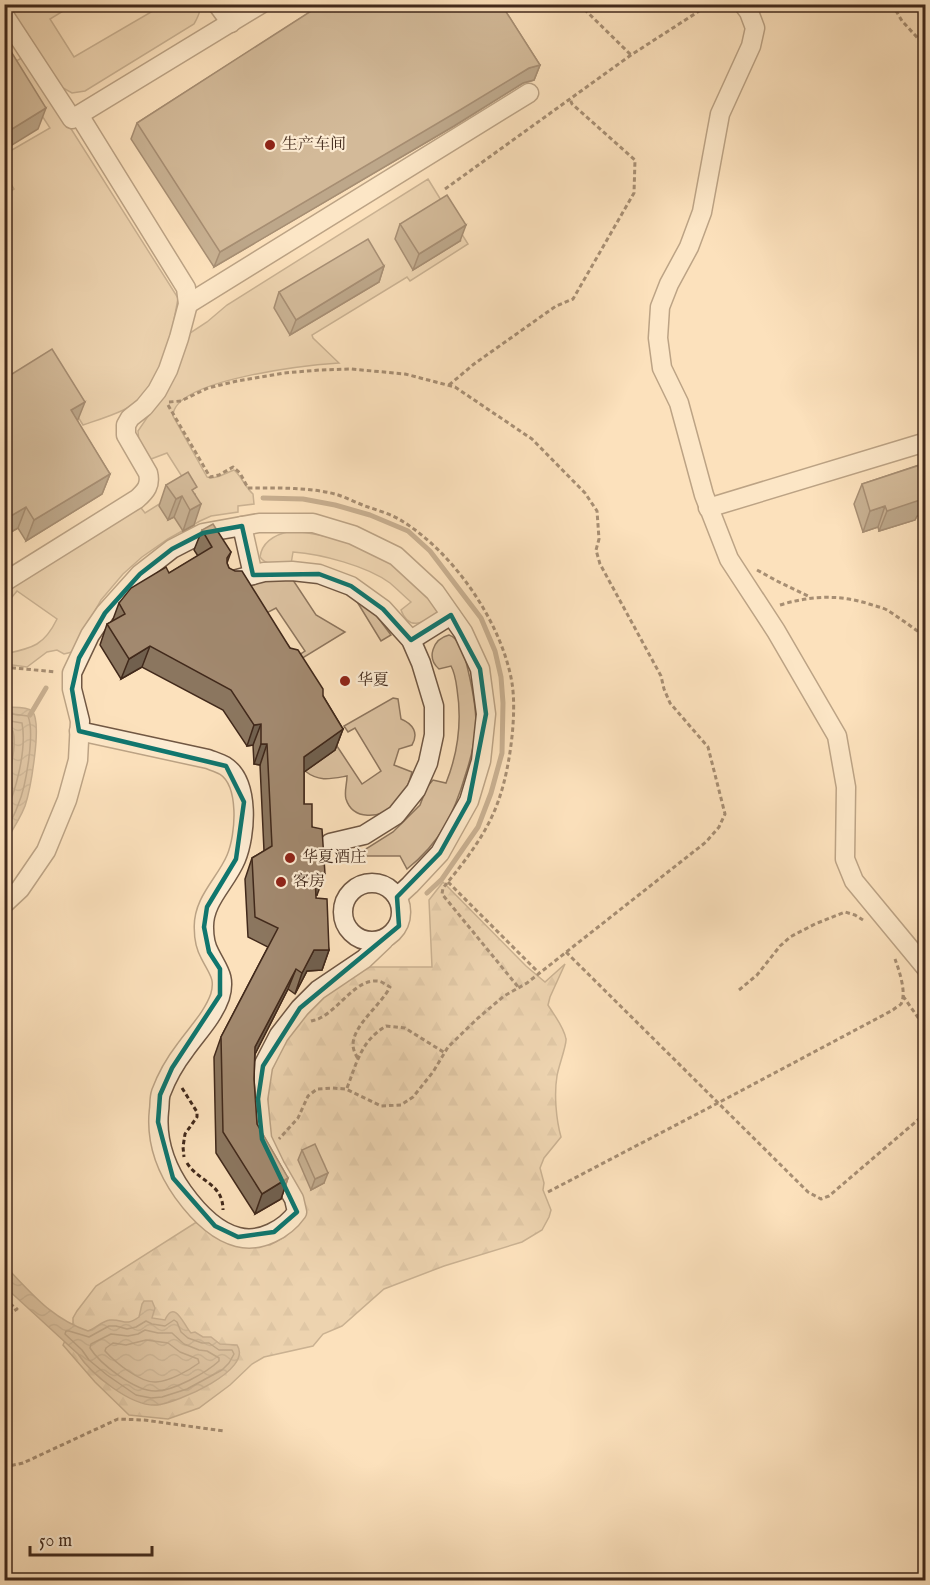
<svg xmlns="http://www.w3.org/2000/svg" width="930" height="1585" font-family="'IM FELL English','Noto Serif SC',serif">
	<defs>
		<pattern id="forest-firs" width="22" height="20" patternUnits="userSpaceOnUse" patternTransform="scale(1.5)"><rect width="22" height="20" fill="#dcc2a1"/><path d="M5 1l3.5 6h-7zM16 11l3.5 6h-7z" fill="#bea78a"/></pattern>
		<pattern id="water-waves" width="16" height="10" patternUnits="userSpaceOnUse" patternTransform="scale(1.5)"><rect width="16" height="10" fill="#bca285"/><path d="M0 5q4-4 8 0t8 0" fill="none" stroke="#9a846c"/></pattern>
	</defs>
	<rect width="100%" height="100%" fill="#fce1bc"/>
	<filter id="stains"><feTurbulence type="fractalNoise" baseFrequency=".00333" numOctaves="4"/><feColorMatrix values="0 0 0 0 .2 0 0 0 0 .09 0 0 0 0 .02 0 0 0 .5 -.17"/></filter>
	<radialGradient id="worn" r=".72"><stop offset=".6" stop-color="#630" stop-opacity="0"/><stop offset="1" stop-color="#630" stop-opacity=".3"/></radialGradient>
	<g fill="#dcc2a1" stroke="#8e765e" stroke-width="1.5">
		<path d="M5,5H73L50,19L74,57L163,5H198C202,11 197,18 194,24L85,91L72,93L56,84Z"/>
		<path d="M25,56L178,298C173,326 166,368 149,391C136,409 103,418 83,425L46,365L5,390L4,196L14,189L5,174V154L50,128L9,65Z"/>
		<path d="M428,179L468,244L410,281L407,277L312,335L313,338L339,363C310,365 173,379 173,416L207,477C216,480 225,473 234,470C242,477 245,487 253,494L254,504L238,506V512L211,516L200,521L168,539L142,557L123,574L101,600L72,652L64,654L57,650L47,652L27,667L5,664V654C32,648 44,646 57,619L17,591L7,603L5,605V591L138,504L145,513L188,486L167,453L151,459L139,442L138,431L153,409L187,335L207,322L227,305Z"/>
		<path d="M291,531C326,534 366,545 395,567C402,573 409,579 416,586C425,594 436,601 438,614C424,622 409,632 401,610L411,602C404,596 397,589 390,583C367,566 321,554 293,552L291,564C280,564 267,567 260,557C262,541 277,534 291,531Z"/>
		<polygon points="266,580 293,580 316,615 345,632 301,659 299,655 305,651 276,608 253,620 234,590"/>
		<polygon points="356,600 376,615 391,635 381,641"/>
		<path d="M449,635C460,638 466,659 468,670C472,687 476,706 476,724C475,740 471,758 466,773C454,814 441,842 407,869L400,856H359L361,852L393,832L420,805L427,787L433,780L446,783C458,753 462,721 457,689C456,681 455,673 451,666L439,669C426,658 433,639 449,635Z"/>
		<path d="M393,698L398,699L401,719C413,724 419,733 412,745L399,749L394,765L412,772C409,785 403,797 394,806C380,818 353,821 346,799C344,792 347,784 347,776C330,779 319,782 305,771L333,740L362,784L381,771L355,728L348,732L344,726Z"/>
	</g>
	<path fill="url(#forest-firs)" stroke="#8e765e" stroke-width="1.5" d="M443,882L526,966L545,982L565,964L550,997L548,1005C554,1015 564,1027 566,1039C567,1044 558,1068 557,1076C554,1094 556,1119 561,1137L544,1158L540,1168L544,1183L543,1190L551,1210L549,1217L542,1230L522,1242L444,1266L384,1289L342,1326L323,1334L313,1346L264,1357L252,1364L230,1385L199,1408L168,1419L129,1415L95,1382L63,1345L73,1323V1318L77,1311L96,1286L195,1223L200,1222L238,1243L270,1245L285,1237L300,1222L272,1152L267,1122L269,1076L287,1038L308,1008L365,967H432L429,900Z"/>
	<g fill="url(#water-waves)" stroke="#8b725b" stroke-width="1.5">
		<path d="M5,707C12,708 26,706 32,711C43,722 30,791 25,806C20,819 12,831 5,842Z"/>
		<path d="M4,1265C31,1292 50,1318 88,1331C96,1328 102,1321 110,1320C124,1319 125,1327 139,1317L142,1304L144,1301H152L155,1308L152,1318L165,1320C175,1298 184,1326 191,1333L195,1332L203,1337H211L220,1344L237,1345C254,1370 177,1403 157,1405C131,1407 91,1374 78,1354L5,1287Z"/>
	</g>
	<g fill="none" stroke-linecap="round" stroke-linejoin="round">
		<g stroke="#7e6650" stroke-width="1.5">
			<path d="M4,713L28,716C35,733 26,787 18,805C15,814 10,823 4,831"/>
			<path d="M4,720L22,723C27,749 16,792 4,816"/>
			<path d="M4,730L13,731C17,748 9,776 4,794"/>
			<polygon points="174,1320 177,1322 181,1332 188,1338 202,1343 209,1343 219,1350 232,1350 234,1354 229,1363 222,1370 187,1389 162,1397 151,1398 136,1395 107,1375 89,1360 82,1350 65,1334 66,1331 69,1331 89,1337 109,1326 116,1326 127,1329 136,1327 146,1321 152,1324 165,1326"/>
			<path d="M145,1330L158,1333H172L184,1344L199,1350L207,1351L219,1358V1361C206,1373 173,1391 156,1391C136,1392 100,1364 90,1348L91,1344L111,1334L128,1336L138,1334Z"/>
			<path d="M146,1340L168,1343L180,1352L198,1359L199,1363C188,1371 170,1381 156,1382C140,1383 115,1362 105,1351L106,1348L113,1343L126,1345Z"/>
		</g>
		<g stroke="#8b725b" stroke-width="5">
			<polyline points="263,498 303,499 335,505 370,515 408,531 430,551 481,618 495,651 501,677 503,703 502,753 491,793 478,827 442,879 427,893"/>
			<polyline points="30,715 46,688"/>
		</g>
		<defs>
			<g id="minor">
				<polyline points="217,4 231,23"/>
				<polyline points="743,4 749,12 755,28 751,46 720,114 702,212 689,247 669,284 660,307 658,338 662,368 679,403 704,495 729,559 776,631 837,736 846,787 845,859 854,881 926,968"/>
				<polyline points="4,15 72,119 261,4"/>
				<polyline points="188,304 529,93"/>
				<polyline points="708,508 926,442"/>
				<polyline points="242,526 253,575"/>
				<polyline points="230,581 264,572 292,571 319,574 351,586 383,609 411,640 421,663 434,706 434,735 428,763 416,790 396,815 364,835 330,843"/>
				<path d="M4,582L137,499C146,491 151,485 148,473L126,435V425L130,418L144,407L157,391L168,370L179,338L188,304L186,288L79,115"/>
				<polyline points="411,640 451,615"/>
				<path d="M79,731L208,759C213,761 220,763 225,766C250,782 246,835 236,859C226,883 203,901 204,928C204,936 206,947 210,954C218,970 226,977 220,997C213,1017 197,1033 185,1050C175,1063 167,1077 161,1093C159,1099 160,1105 159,1111C156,1140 166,1168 183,1192C196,1210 214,1231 238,1237C260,1243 285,1229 297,1212L294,1199L275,1166L262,1139L258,1099L263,1066L279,1035L300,1008L318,990L364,959L384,940"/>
				<circle cx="372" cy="912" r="29"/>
				<polyline points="4,904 20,889 46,851 67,800 78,760 80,721 72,689 72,673 90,635 105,613 140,574 172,549 203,533 259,523 313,523 353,535 396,556 435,592 463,632 480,669 486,714 481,761 469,801 440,853 410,885 397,897"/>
			</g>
		</defs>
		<use href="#minor" stroke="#705743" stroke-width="21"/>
		<g stroke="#41291b" stroke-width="3" stroke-dasharray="4.5 3" stroke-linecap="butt">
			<polyline points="579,4 631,55"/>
			<polyline points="892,4 902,21 926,47"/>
			<polyline points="445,189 631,55 710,4"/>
			<polyline points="449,385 474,364 556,306 573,299 634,193 635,160 572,104 570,99"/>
			<polyline points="169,402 181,401 208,388 237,381 284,373 320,370 351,369 405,374 455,387 532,439 585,493 597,511 599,539 596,550 600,564 661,676 664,689 670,703 708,747 725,814 719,827 706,842 527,983 504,996 478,1018 448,1047 433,1072 413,1097 401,1105 381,1106 346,1089 332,1088 317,1089 308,1096 298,1118 279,1139"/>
			<path d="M168,405L210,477L219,475L233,467L240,473L248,488C276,488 307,487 335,494C345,497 355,502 365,506C377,510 391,514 402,521C454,553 502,623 512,683C517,714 510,766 500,796C489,831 466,860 443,888L442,894L519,988"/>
			<polyline points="757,570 777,581 810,597"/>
			<path d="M780,605C809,596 839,594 869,604C875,606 881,607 887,610C900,618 913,628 926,637"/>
			<polyline points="4,667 56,672"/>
			<polyline points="448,882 539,973"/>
			<polyline points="566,952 808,1192 821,1199 829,1196 926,1113"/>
			<polyline points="739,990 757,975 780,946 790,937 815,924 845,912 855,915 863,920"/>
			<polyline points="903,996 926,1029"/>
			<path d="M311,1021C314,1020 317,1020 320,1018C338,1010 356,979 377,981C382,981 386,985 390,987C381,1005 353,1025 353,1045C353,1050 356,1055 358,1059"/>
			<polyline points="182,1088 197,1112 197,1117 185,1134 183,1147 184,1157"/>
			<path d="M347,1088C357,1062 361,1041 386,1026L405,1028L445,1053"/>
			<path d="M187,1163C199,1182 223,1183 223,1210"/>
			<path d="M548,1192L718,1103L893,1010C895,1008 899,1006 901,1004C907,993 899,970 895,959"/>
			<polyline points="4,1299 17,1309 4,1317"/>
			<polyline points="4,1467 23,1463 118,1419 144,1420 224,1431"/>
		</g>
		<use href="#minor" stroke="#fdecd3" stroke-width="18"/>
	</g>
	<g fill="#8b765f" stroke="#41291b" stroke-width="1.5">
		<polygon points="312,4 501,4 540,65 534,80 523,83 454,126 214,267 131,139 137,123 315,9"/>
		<polygon points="400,224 460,241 413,270 395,239"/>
		<polygon points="384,266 379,282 290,335 274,308 279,292"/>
		<polygon points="4,379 77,421 110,474 102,494 26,541 18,528 4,536"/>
		<polygon points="926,461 926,513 917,516 915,520 879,531 878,527 863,532 854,504 862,484 925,463"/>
		<polygon points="166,485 195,494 194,525 183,531 174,517 168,520 159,506"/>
		<polygon points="202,530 231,552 227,563 229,568 290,648 323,696 343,729 335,750 304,772 304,804 312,827 317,895 315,895 316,898 329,950 322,970 307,971 295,994 288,989 255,1054 254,1079 257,1124 288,1178 281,1199 255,1214 216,1153 214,1057 221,1037 268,947 248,937 245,879 252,858 264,851 260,765 254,764 253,745 247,746 223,710 142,667 121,679 100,645 107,624 112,622 119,603 198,556 194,550"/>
		<polygon points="302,1150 324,1183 311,1190 298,1160"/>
	</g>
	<g fill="#71604e" stroke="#41291b" stroke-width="1.5">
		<polygon points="540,65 534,80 523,83 454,126 214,267 220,252 529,68"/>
		<polygon points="46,108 38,129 4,150 4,134"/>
		<polygon points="466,225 460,241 413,270 419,254"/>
		<polygon points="384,266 379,282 290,335 296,320"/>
		<polygon points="85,402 77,422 71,410"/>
		<polygon points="110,474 102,494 26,541 34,520"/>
		<polygon points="926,495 926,513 917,516 915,520 879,531 887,511"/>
		<polygon points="182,496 174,517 168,520 176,499"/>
		<polygon points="201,504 194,525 183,531 190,510"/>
		<polygon points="885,506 878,527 863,532 870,511"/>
		<polygon points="26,507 18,528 4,536 4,520"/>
		<polygon points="150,646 142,667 121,679 129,659"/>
		<polygon points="261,724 253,745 247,746 254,725"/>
		<polygon points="343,729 335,750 297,777 304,757"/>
		<polygon points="261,744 267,744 260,765 254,764"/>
		<polygon points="325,874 317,895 307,895 315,875"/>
		<polygon points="314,950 329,950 322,970 307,971 295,994 302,973"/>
		<polygon points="296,969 288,989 248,1068 255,1047"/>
		<polygon points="328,1173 324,1183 311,1190 315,1179"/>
		<polygon points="288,1178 281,1199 255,1214 262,1194"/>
	</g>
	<g fill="#a2896f" stroke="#41291b" stroke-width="1.5">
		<polygon points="322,4 501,4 540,65 529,68 460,110 220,252 137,123"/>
		<polygon points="7,45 46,108 4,134 4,46"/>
		<polygon points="447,195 466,225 419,254 400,224"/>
		<polygon points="368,239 384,266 296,320 279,292"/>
		<polygon points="52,349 85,402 71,410 110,474 34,520 26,507 4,520 4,379"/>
		<polygon points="926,463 926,495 922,496 923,499 887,511 885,506 870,511 862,484"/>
		<polygon points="188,472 197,487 192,490 201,504 190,510 182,496 176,499 166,485"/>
		<polygon points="213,524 231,552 227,558 227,563 229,568 235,571 242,571 290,648 298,650 323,689 323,696 343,729 304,757 304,804 312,804 312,827 322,829 325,874 315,875 316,898 327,899 329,950 314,950 302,973 296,969 255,1047 254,1079 257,1124 288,1178 262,1194 223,1132 221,1037 278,928 255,917 252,858 272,846 267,744 261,744 261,724 254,725 231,690 150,646 129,659 107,624 125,614 119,603 131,588 166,567 169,573 212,547 202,530"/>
		<polygon points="315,1144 328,1173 315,1179 302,1150"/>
	</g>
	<path d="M0 0H930V1585H0ZM242,526L253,575L319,574L351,586L383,609L411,640L451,615L480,669L486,714L469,801L440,853L397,897L399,926L300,1008L263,1066L258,1099L262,1139L297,1212L274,1232L238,1237L215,1226L173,1178L158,1122L160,1095L172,1068L220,995V969L209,952L204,927L207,907L236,859L244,802L226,766L79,731L72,689L79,658L105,613L140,574L172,549L203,533Z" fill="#fce1bc" fill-opacity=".55" fill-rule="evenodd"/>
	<path fill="none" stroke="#0f766e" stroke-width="4.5" stroke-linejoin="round" d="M242,526L253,575L319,574L351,586L383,609L411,640L451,615L480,669L486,714L469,801L440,853L397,897L399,926L300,1008L263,1066L258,1099L262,1139L297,1212L274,1232L238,1237L215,1226L173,1178L158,1122L160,1095L172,1068L220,995V969L209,952L204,927L207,907L236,859L244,802L226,766L79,731L72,689L79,658L105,613L140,574L172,549L203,533Z"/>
	<g fill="#8f2418" stroke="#fdecd3" stroke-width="2">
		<circle cx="270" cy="145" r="6"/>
		<circle cx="345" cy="681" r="6"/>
		<circle cx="290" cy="858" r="6"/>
		<circle cx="281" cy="882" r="6"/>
	</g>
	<g text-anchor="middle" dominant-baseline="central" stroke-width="4.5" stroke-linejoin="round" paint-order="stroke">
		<g font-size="16" fill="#41291b" stroke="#fdecd3" text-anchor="start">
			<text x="282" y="145">生产车间</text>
			<text x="357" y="681">华夏</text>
			<text x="302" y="858">华夏酒庄</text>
			<text x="293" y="882">客房</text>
		</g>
	</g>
	<rect width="930" height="1585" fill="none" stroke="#fce1bc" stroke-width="24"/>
	<rect x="6" y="6" width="918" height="1573" fill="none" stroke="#41291b" stroke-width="3"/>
	<rect x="12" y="12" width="906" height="1561" fill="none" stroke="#41291b" stroke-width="1.5"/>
	<path d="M30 1546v9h122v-9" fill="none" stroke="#41291b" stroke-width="3"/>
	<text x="39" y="1546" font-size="18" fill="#41291b" stroke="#fdecd3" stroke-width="4.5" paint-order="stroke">50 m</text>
	<rect width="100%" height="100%" filter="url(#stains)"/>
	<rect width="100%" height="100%" fill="url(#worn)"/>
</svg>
